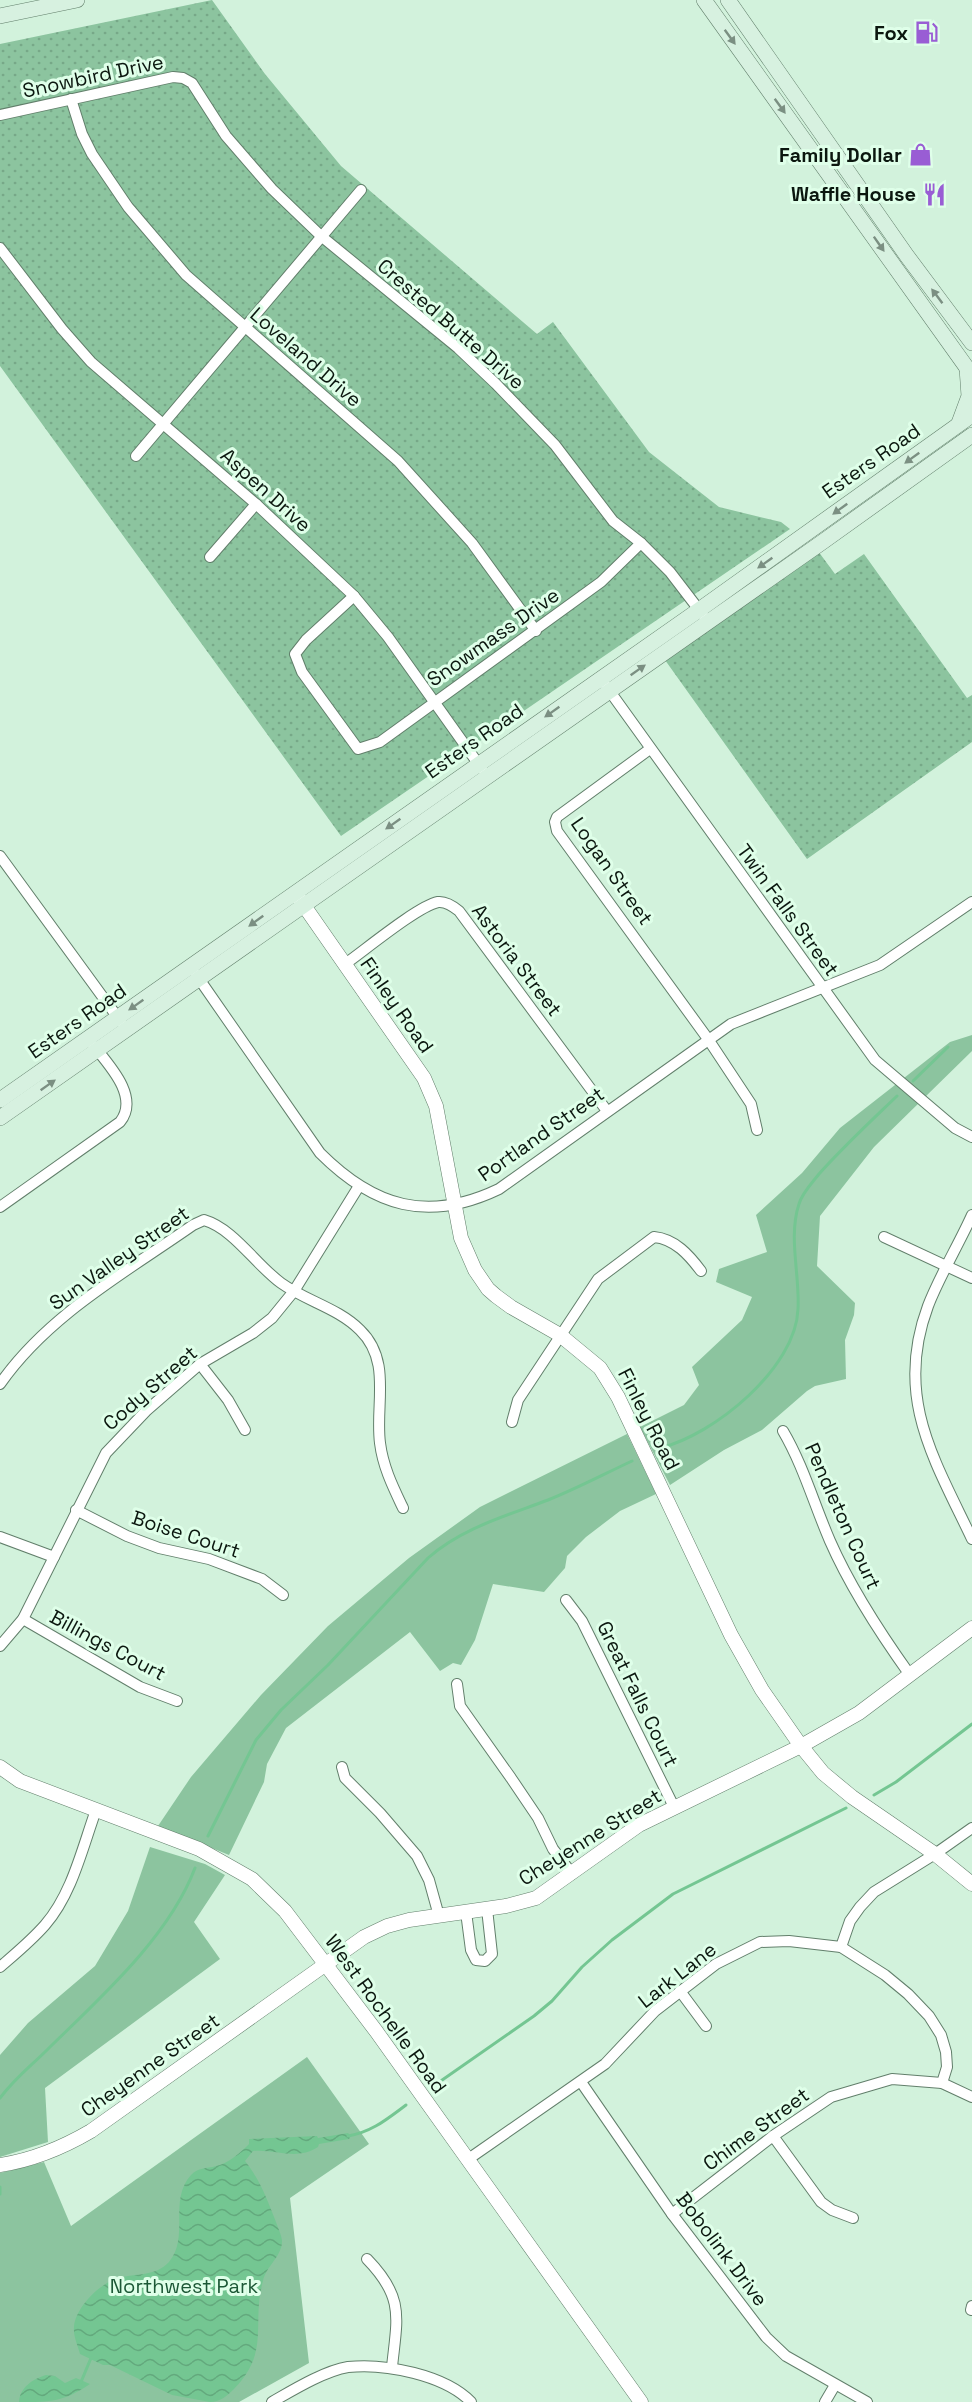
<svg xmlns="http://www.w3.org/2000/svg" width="972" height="2402" font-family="'Space Grotesk',sans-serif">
	<defs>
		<pattern id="grass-dots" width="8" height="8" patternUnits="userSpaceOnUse" patternTransform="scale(1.5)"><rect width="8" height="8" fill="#8cc49f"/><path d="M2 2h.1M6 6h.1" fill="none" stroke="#77a888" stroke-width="1.8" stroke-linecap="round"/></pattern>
		<pattern id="water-waves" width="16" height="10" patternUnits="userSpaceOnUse" patternTransform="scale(1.5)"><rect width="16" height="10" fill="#74c692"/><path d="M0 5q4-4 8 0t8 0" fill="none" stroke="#63a97d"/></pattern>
	</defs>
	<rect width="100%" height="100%" fill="#d2f2dc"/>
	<g fill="url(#grass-dots)">
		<polygon points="212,0 265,74 341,166 537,334 553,322 649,452 719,507 781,522 790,529 341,836 0,366 0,44"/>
		<polygon points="818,551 835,574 864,554 967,698 972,695 972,742 807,859 665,660"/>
	</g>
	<g fill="#8cc49f">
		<polygon points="972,1035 972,1051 874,1147 820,1216 817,1266 855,1303 854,1315 845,1340 846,1379 815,1386 807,1391 762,1430 724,1450 670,1485 640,1427 684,1405 699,1385 692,1367 742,1320 752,1297 716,1282 719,1269 767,1252 756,1215 802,1173 840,1128 950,1042"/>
		<polygon points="627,1434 656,1494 620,1511 586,1537 567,1556 565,1568 544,1592 493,1584 475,1640 461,1665 453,1663 440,1671 410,1632 286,1728 267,1764 264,1782 229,1855 158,1826 191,1777 261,1695 328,1626 409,1558 480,1507"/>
		<polygon points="150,1847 205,1864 225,1875 194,1922 220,1959 45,2088 48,2142 0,2157 0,2055 28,2023 95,1966 128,1911"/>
		<polygon points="307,2057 369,2144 290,2198 309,2363 239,2402 0,2402 0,2173 44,2162 71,2226"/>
	</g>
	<g fill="url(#water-waves)">
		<path d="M348,2133L351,2136L349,2139L319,2144L318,2147C297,2161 276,2149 253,2151L245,2161C260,2180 267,2199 276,2222C278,2228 281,2234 282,2240C283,2256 266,2266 263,2281C251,2324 271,2351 234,2389C227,2396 220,2402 210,2402L172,2395L110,2365H103L80,2354C78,2346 73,2336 74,2327C75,2308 100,2283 118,2278C136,2273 155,2277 169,2262C190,2237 168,2200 191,2175C198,2167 206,2169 216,2166C228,2164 241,2152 249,2144V2139L317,2136L318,2138Z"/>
		<path d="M46,2375L55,2376L65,2383L76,2378L90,2384C63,2402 52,2402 19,2402C20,2387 33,2379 46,2375Z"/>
	</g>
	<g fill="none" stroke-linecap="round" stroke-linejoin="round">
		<g stroke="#74c692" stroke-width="3">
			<polyline points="913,1081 948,1047"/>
			<path d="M660,1448C714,1435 796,1368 798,1309C800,1275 788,1237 799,1204C802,1193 812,1183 819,1174C844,1146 870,1122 897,1096"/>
			<polyline points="874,1795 896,1782 972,1724"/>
			<path d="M208,1836L256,1740L281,1710L328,1665L428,1558C462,1528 506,1516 548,1500C576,1489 604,1474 632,1461"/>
			<polyline points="435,2085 534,2016 552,2001 582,1967 612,1940 673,1894 846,1808"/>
			<path d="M0,2098C16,2077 30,2067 48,2049C100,1998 169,1937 195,1868"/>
			<path d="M348,2136C372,2132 387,2119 406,2105"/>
			<polyline points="0,2187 0,2194"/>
			<polyline points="81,2382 91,2358"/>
		</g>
		<defs>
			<g id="minor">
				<polyline points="71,99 82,134 92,154 128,207 186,275 398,461 472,543 536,631"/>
				<polyline points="0,115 173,77 183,78 192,83 226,136 272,189 321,236 458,348 496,384 555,445 613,521 641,543 670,572 703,615"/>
				<polyline points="0,248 62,329 91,362 256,504 354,596 388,637 482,769"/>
				<polyline points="136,456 361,190"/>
				<polyline points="210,557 256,504"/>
				<polyline points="354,596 306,640 295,654 302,672 358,749 380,742 601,582 641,543"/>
				<polyline points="606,686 875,1060 955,1128 972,1137"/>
				<polyline points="650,749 557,817 555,822 557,831 708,1039 751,1104 757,1130"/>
				<polyline points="0,856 121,1022"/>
				<path d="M345,964C365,950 418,906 438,902C446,901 453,906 459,911L607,1111"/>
				<path d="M195,973L320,1153C374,1207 428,1223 499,1189L731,1024L880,965L972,902"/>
				<path d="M0,1207L120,1122C140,1097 109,1065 93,1045"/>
				<path d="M972,1215C959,1244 939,1277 928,1306C894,1397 934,1459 972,1539"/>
				<polyline points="884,1237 972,1278"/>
				<polyline points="200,1364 228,1400 245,1430"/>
				<path d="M0,1384C48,1315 126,1272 193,1225L204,1220C234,1229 255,1264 281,1283C306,1301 338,1308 360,1330C392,1361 375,1404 380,1443C383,1467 393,1487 403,1508"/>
				<path d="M512,1422L518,1400L598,1279L654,1237C675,1239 689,1255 701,1271"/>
				<path d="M783,1431C803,1465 814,1504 830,1541C851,1589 880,1633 910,1675"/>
				<polyline points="76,1510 127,1536 159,1548 209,1559 262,1579 283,1595"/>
				<polyline points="0,1537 54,1557"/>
				<polyline points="566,1600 582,1621 674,1807"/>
				<polyline points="23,1619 140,1687 177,1701"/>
				<polyline points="0,1646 23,1619 106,1453 146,1411 200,1364 253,1333 272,1318 294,1291 359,1186"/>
				<polyline points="457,1684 460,1706 511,1778 538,1818 553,1849 572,1874"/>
				<polyline points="342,1767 345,1778 380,1813 417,1856 429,1880 439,1916"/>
				<polyline points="466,1912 471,1950 476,1960 485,1961 492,1954 487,1909"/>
				<polyline points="841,1947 850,1921 860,1907 874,1892 935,1854 972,1828"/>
				<path d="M0,1967C15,1954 31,1941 45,1925C72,1894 82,1849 96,1810"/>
				<polyline points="680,1991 706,2026"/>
				<polyline points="581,2082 672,2214 766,2337 786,2356 867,2402"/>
				<polyline points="773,2136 821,2202 832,2210 853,2218"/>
				<polyline points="467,2160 605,2064 655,2011 716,1964 760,1942 789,1941 841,1947 885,1975 908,1994 929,2016 941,2035 946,2052 947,2067 942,2083"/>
				<polyline points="672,2214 773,2136 831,2097 892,2079 942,2083 972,2097"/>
				<path d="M367,2259C405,2298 397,2318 392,2367"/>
				<polyline points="971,2310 972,2306"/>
				<path d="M272,2402C293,2390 324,2371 348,2367C385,2363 445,2375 471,2402"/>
				<polyline points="825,2402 835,2385"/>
			</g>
			<g id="tertiary">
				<polyline points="298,897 424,1078 436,1106 461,1238 475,1270 488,1289 496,1296 511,1307 560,1335 600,1368 618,1397 731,1635 762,1690 801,1746 823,1773 852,1797 935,1854 972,1884"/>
				<polyline points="0,1767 20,1781 199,1849 252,1879 285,1911 376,2031 641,2402"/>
				<path d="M0,2165C33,2160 62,2148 91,2131L364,1937L387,1926L409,1920L506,1906L536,1898L639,1825L801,1746L859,1713L972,1628"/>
			</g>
			<g id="secondary">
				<polyline points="704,0 972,375"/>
				<polyline points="728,0 907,256 972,343"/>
				<polyline points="0,16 77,0"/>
				<polyline points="959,423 969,396 967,368"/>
				<polyline points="0,1100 699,610 972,415"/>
				<polyline points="0,1118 821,543 972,435"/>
			</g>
		</defs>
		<use href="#minor" stroke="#627f6b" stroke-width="12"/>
		<use href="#tertiary" stroke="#627f6b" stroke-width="15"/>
		<use href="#secondary" stroke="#627f6b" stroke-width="16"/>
		<use href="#minor" stroke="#fff" stroke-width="10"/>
		<use href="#tertiary" stroke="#fff" stroke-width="14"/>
		<use href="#secondary" stroke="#d7f1e0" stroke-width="15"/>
	</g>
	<defs><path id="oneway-solid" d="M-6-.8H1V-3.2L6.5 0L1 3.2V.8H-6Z" transform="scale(1.5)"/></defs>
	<g fill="#7b8f82">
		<use href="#oneway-solid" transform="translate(730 37) rotate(54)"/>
		<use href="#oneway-solid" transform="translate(780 106) rotate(54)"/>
		<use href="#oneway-solid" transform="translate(879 244) rotate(55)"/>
		<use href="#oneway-solid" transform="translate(937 296) rotate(-127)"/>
		<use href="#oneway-solid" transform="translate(912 458) rotate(144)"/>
		<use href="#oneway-solid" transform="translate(840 509) rotate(144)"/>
		<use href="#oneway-solid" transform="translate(765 563) rotate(145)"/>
		<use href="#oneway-solid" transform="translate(638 670) rotate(-35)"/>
		<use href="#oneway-solid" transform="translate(552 712) rotate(145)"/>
		<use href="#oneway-solid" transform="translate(393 824) rotate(145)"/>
		<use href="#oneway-solid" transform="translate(256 921) rotate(144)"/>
		<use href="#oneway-solid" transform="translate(136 1005) rotate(145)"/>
		<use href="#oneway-solid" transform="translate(48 1085) rotate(-35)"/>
	</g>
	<defs>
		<symbol id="fuel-bare" viewBox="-9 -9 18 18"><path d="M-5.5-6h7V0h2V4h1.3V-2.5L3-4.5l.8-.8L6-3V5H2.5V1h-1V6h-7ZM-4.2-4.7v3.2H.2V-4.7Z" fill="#995dd4" stroke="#dfffe9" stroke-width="2.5" paint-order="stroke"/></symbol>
		<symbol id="shop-bare" viewBox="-9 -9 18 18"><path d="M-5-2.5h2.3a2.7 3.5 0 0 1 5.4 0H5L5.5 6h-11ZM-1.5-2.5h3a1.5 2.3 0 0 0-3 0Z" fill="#995dd4" stroke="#dfffe9" stroke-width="2.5" paint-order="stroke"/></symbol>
		<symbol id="restaurant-bare" viewBox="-9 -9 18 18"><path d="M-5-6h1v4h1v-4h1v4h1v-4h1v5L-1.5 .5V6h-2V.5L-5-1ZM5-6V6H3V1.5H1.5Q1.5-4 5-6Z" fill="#995dd4" stroke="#dfffe9" stroke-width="2.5" paint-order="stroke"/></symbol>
	</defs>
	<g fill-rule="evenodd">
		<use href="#fuel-bare" x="910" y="16" width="33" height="33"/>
		<use href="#shop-bare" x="904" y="138" width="33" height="33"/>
		<use href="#restaurant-bare" x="918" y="178" width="33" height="33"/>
	</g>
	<g text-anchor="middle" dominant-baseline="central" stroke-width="6" stroke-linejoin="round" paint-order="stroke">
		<g font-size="20" font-weight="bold" fill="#0b170f" stroke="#dfffe9" text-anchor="end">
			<text x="908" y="33">Fox</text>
			<text x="902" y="155">Family Dollar</text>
			<text x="916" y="194">Waffle House</text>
		</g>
		<g font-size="20" fill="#0b170f" stroke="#dfffe9">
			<text transform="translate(93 76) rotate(-12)">Snowbird Drive</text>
			<text transform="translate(451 324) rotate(41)">Crested Butte Drive</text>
			<text transform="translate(306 357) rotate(41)">Loveland Drive</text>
			<text transform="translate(871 461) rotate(-35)">Esters Road</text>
			<text transform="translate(266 490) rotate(42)">Aspen Drive</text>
			<text transform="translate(493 637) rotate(-35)">Snowmass Drive</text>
			<text transform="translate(474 741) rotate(-35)">Esters Road</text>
			<text transform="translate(612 871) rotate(55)">Logan Street</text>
			<text transform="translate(788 910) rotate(54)">Twin Falls Street</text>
			<text transform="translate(517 960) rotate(53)">Astoria Street</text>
			<text transform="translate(397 1005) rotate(55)">Finley Road</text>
			<text transform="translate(77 1021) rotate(-35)">Esters Road</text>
			<text transform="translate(541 1134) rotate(-35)">Portland Street</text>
			<text transform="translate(119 1258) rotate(-35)">Sun Valley Street</text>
			<text transform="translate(150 1388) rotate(-41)">Cody Street</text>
			<text transform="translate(649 1419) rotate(63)">Finley Road</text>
			<text transform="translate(843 1516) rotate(66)">Pendleton Court</text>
			<text transform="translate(186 1534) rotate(18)">Boise Court</text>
			<text transform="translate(108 1645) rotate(28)">Billings Court</text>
			<text transform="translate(638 1694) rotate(64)">Great Falls Court</text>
			<text transform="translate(590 1837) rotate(-32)">Cheyenne Street</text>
			<text transform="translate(677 1975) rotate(-38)">Lark Lane</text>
			<text transform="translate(386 2014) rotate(54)">West Rochelle Road</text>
			<text transform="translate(150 2065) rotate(-35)">Cheyenne Street</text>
			<text transform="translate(756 2129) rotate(-36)">Chime Street</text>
			<text transform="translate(722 2249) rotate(53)">Bobolink Drive</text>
		</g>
		<g font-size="20" fill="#1c5836" stroke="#dfffe9">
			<text x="184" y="2286">Northwest Park</text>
		</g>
	</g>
</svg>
